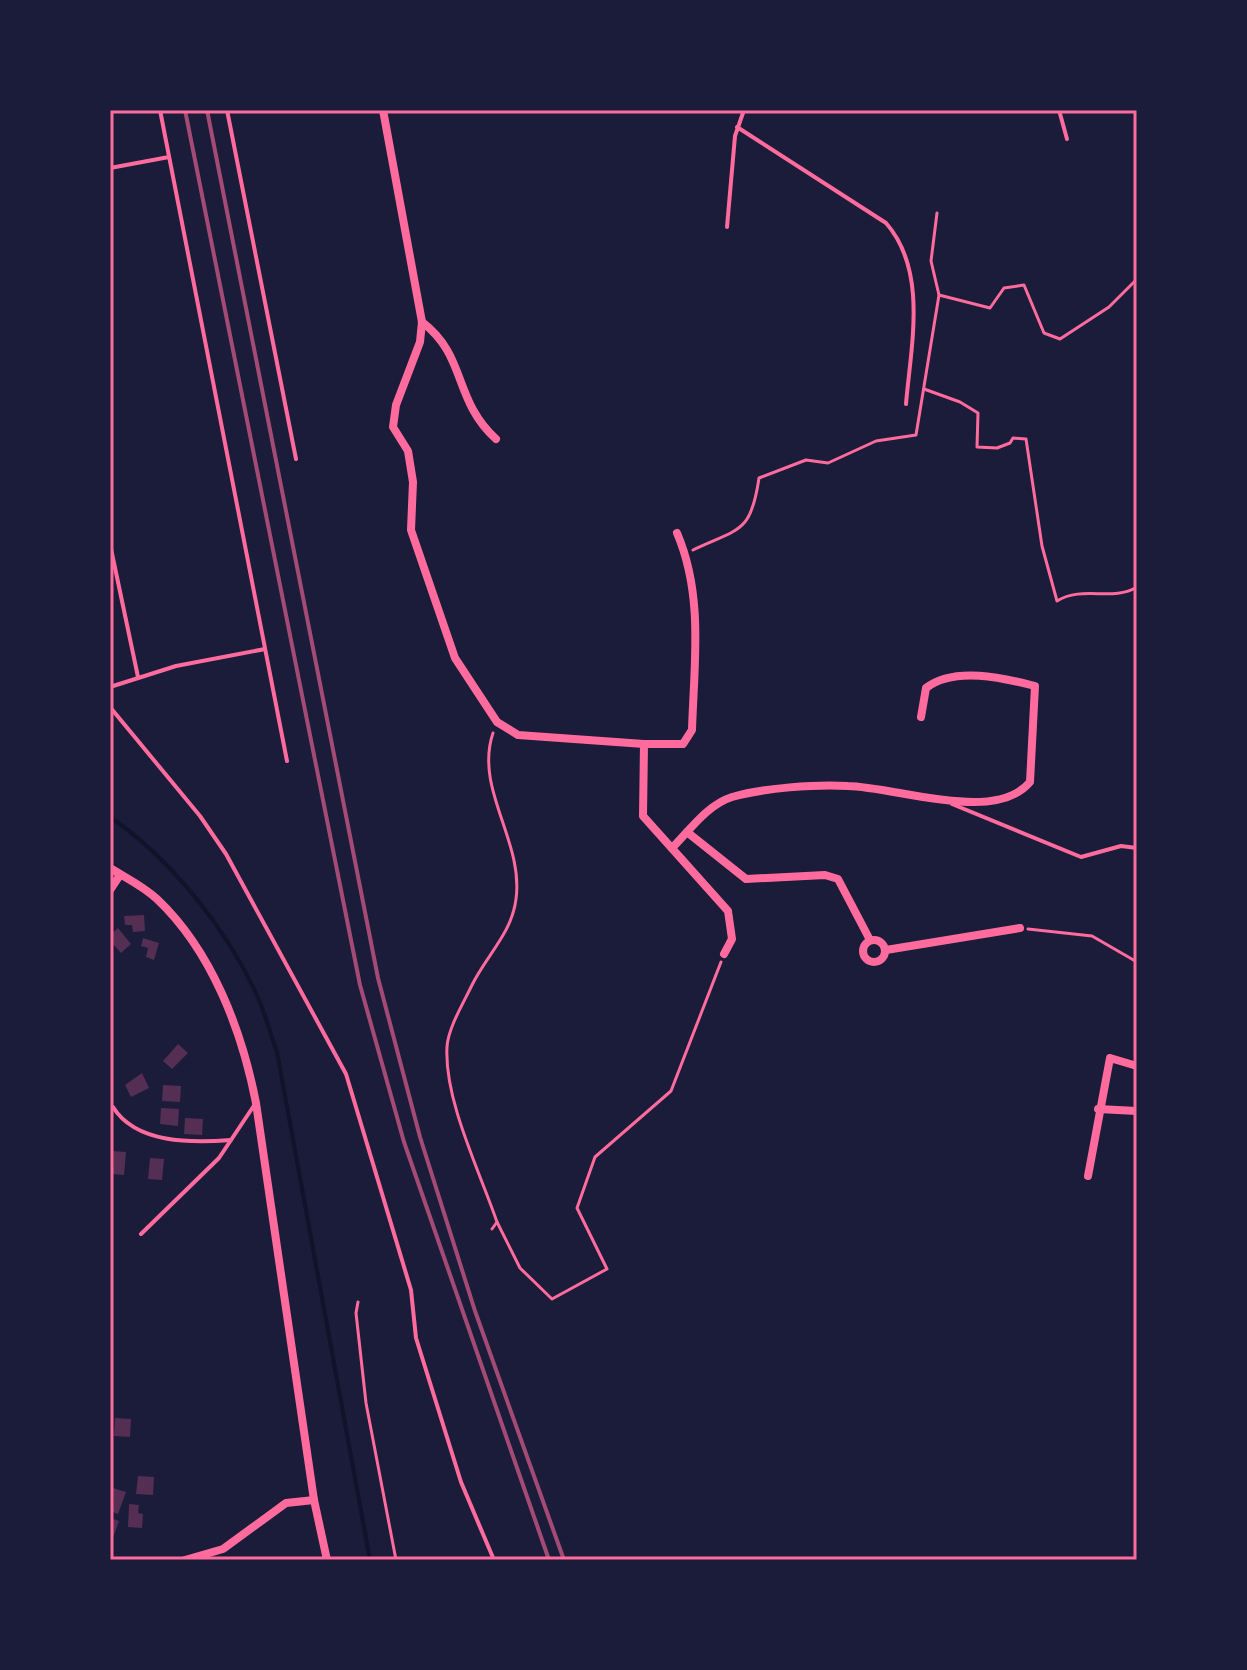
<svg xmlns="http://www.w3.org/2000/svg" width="1247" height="1670" font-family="Ubuntu,sans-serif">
	<rect width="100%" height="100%" fill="#1b1b3a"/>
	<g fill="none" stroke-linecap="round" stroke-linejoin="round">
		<path stroke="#12122b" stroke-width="4" d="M110,817C170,858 225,927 256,993C265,1012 270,1033 277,1052L370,1560"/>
	</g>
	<g fill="#542f53">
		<polygon points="144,915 145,931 133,932 132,925 125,925 124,916"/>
		<polygon points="118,928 131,944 121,953 110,941 110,935"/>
		<polygon points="143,938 159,943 154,960 146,957 148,948 141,946"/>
		<polygon points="178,1044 188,1053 172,1069 163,1061"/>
		<polygon points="142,1073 149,1088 131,1097 125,1085"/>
		<polygon points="163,1085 181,1086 180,1102 162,1101"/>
		<polygon points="161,1108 179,1109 178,1126 160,1124"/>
		<polygon points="185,1118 203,1119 202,1135 184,1134"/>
		<polygon points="113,1151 126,1152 124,1175 111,1174"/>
		<polygon points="150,1158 164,1159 162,1180 148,1179"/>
		<polygon points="115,1418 131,1419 130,1437 114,1436"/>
		<polygon points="138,1476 154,1477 153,1495 136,1494"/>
		<polygon points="113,1488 126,1492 118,1514 110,1511"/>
		<polygon points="129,1504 139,1505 138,1513 143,1514 142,1528 128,1527"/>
		<polygon points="110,1518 119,1521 113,1538 110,1537"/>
	</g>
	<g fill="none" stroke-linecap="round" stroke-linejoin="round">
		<g stroke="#ff6b9d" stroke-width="3">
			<polyline points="939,295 990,308 1004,288 1024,285 1044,333 1060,339 1109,307 1137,279"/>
			<path d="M924,389L960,402L978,413L977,447L997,448L1010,443L1013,438L1026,439L1042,546L1057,601C1083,585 1112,602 1137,587"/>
			<path d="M693,550C740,528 751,533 759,478L806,460L828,463L876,441L916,435L939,295L931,261L937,213"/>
			<path d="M493,733C474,789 524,841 516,899C512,933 486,956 472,985C464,1002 448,1028 447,1047C444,1100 480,1172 497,1222"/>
			<polyline points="1028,929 1092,936 1137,962"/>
			<polyline points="492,1229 497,1222 520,1268 552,1299 607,1269 577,1208 595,1157 671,1091 721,962"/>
			<polyline points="358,1302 356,1313 366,1403 396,1560"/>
		</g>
		<g stroke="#ff6b9d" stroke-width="4">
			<polyline points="160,110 287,761"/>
			<polyline points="227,110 296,459"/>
			<polyline points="1059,110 1067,139"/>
			<path d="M737,127L886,223C928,271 911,345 906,404"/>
			<polyline points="110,168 169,157"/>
			<polyline points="727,227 735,136 744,110"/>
			<polyline points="110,544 138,677"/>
			<polyline points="110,687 176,666 265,649"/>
			<polyline points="110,707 200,816 226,854 346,1074 411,1290 416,1338 461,1482 494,1560"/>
			<polyline points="952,804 1081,857 1121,846 1137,848"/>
			<path d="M113,1107C136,1144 192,1143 231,1140"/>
			<polyline points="141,1234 219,1158 255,1104"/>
		</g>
		<g stroke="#ff6b9d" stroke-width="8">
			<polyline points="383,110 422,322 420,342 396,405 393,427 408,451 413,482 411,530 455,658 497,722 518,735 644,744 643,816 728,911 732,939 724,954"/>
			<path d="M422,322C467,356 453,400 496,439"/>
			<path d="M644,744H683L692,730C694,664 704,596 677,533"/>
			<polyline points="687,832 746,879 825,875 838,879 870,940"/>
			<path d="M672,848C690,830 707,805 732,797C763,788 816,784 848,786C897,787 995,824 1030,782L1035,686C1004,678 954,666 926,688L921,717"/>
			<path d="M110,868C126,878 143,886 157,899C212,951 242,1031 256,1103L314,1500L327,1560"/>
			<polyline points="110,890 120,875"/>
			<circle cx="874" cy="951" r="11"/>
			<polyline points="886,950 1020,928"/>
			<polyline points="1098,1109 1137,1111"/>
			<polyline points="1088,1176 1110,1058 1137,1066"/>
			<polyline points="185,1560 223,1549 286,1503 314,1500"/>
		</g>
		<g stroke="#a44b75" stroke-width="4">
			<polyline points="185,110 360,985 404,1142 549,1560"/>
			<polyline points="207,110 378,978 420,1137 475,1311 564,1560"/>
		</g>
	</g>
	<rect width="1247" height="1670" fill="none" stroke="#1b1b3a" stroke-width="224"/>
	<rect x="112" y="112" width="1023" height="1446" fill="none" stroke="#ff6b9d" stroke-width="3"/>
</svg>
